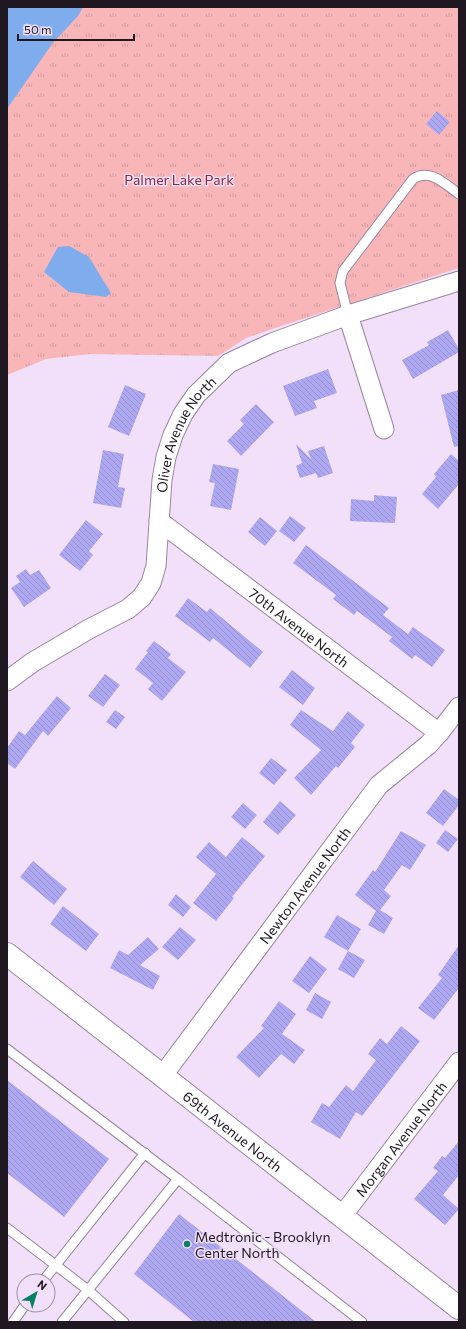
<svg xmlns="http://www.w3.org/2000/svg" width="466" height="1329" font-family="Commissioner,sans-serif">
	<defs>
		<pattern id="park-tufts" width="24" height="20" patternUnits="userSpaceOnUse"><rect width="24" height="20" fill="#f9b6b8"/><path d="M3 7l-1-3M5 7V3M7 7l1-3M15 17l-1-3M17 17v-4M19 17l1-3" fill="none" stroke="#d59c9e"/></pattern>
		<pattern id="building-back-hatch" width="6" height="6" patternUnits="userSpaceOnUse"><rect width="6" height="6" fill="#aea8f3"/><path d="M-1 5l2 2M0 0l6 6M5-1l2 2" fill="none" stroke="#9590d0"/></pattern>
	</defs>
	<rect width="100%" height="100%" fill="#f2dff9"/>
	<polygon fill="url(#park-tufts)" points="7,7 459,7 459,268 281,326 246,338 218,356 90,354 46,359 7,375"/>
	<g fill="#7faced">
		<polygon points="7,7 83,7 78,16 52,44 7,109"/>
		<polygon points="69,246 89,257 111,293 106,297 69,292 44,272 58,247"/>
	</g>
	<g fill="url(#building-back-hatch)">
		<polygon points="437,111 450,122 439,135 426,124"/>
		<polygon points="448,330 459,349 459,352 413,379 402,360 429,345 427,342"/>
		<polygon points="328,369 337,393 314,401 317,408 295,416 283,386"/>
		<polygon points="125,385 146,394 129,436 108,427"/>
		<polygon points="459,390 459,446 454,447 441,395"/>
		<polygon points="256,404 274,422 241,456 227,441 244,424 240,420"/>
		<polygon points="296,444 311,459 308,451 324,446 333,473 318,478 316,473 300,478 296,466 302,463"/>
		<polygon points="103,450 124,454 118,487 125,488 121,508 93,503"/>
		<polygon points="451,454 459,461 459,484 438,509 422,494 436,477 434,474"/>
		<polygon points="213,464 239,469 231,510 210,506 215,483 209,482"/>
		<polygon points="374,495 397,497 395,523 350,521 351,499 374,501"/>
		<polygon points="290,516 306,528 294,542 279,531"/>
		<polygon points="260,517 277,531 265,546 248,532"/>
		<polygon points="86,520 103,534 89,551 93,555 80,571 59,555"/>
		<polygon points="306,545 389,608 383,615 408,634 413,627 445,650 432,667 415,655 412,659 389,641 392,637 357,611 354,615 333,599 336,595 293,563"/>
		<polygon points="26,569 30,575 39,570 51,588 24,607 11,588 20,582 16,576"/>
		<polygon points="188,598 207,612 210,608 263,652 250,668 213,638 210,642 175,616"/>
		<polygon points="154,641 171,654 168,658 186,672 162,701 148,689 153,683 135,669 148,652 146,651"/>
		<polygon points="292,670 315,688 303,705 279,687"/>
		<polygon points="105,674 120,685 103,707 88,696"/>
		<polygon points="57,696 71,708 48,736 43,731 15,769 7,763 7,748 19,731 25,735"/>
		<polygon points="115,710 125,717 116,729 106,722"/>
		<polygon points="301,710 333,731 348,711 365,725 351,743 355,747 338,768 336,766 311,795 294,778 321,750 290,725"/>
		<polygon points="271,758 287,770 274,785 259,773"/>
		<polygon points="444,789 459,800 459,805 443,826 426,813"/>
		<polygon points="280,801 296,815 278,835 263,822"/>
		<polygon points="243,803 257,815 245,829 231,817"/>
		<polygon points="445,830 458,839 448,852 436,843"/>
		<polygon points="401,831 426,845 410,870 402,865 384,890 391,896 380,910 393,918 384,934 368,925 376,911 355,895 373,870 375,872"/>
		<polygon points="242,837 265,856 232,897 234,898 216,921 193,903 216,874 196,857 209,842 226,857"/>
		<polygon points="33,861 67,889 54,905 20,877"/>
		<polygon points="176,894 191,907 183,917 168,905"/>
		<polygon points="63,906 99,934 86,951 50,924"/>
		<polygon points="337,915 361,929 348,951 324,937"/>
		<polygon points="180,927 196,940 178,960 162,947"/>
		<polygon points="148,937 159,949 140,965 160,976 153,990 110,968 119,950 128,955"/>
		<polygon points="459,945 459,988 434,1020 418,1008 442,978 438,975"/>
		<polygon points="348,951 365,960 354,978 338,969"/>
		<polygon points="310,956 327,969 309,993 292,981"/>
		<polygon points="315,993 331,1002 322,1019 306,1010"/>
		<polygon points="279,1001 296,1014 282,1034 305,1050 294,1064 281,1054 259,1078 236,1057 264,1028 261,1026"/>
		<polygon points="401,1026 420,1041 362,1116 356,1112 340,1139 311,1122 322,1103 329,1107 346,1085 353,1091 376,1060 368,1054 380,1038 387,1044"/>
		<polygon points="7,1080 109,1159 64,1217 7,1173"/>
		<polygon points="459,1141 459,1175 443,1195 459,1209 445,1225 414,1199 438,1171 433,1168 442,1156 445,1158"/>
		<polygon points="179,1214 316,1322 194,1322 134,1274"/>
	</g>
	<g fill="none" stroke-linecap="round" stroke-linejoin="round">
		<defs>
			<g id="lane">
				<path d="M348,315L340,283L343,271L413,179C430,168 445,184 459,194"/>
				<polyline points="7,1049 178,1179"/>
				<polyline points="7,1228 88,1290 124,1322"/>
				<polyline points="43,1281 145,1153"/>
				<polyline points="13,1322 25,1305"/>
				<polyline points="62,1322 178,1179 362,1322"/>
			</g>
			<g id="street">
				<polyline points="348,315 384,429"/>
				<path id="s1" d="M159,521L439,733"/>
				<path id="s2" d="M7,681L33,662L89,629L128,609L142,597L151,583L156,566L162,480L166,457L173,435L183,414L196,395L229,363L272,343L348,315L459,281"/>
				<path id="s3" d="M163,1075L379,785L428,745L439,733L459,707"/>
				<path id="s4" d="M342,1216L459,1062"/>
			</g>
			<g id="secondary">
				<path id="s5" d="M7,954L459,1308"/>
			</g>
		</defs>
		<use href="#lane" stroke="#97869e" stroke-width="11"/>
		<use href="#street" stroke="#97869e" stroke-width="21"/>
		<use href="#secondary" stroke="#97869e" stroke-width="24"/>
		<use href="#lane" stroke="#fff" stroke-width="9"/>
		<use href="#street" stroke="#fff" stroke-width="19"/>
		<use href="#secondary" stroke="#fff" stroke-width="22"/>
	</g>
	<circle fill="#068161" stroke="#f2dff9" stroke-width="1.5" cx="187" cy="1244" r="4"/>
	<g text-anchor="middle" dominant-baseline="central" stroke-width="3" stroke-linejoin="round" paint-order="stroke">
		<g font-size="14" fill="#8f2938" stroke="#f2dff9">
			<text x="179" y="179">Palmer Lake Park</text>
		</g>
		<g font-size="14" fill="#1f1821" stroke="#f2dff9">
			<text stroke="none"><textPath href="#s2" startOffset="332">Oliver Avenue North</textPath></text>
			<text stroke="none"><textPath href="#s1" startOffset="176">70th Avenue North</textPath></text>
			<text stroke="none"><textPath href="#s3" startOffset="237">Newton Avenue North</textPath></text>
			<text stroke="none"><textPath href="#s5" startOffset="287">69th Avenue North</textPath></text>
			<text stroke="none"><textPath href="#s4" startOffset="97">Morgan Avenue North</textPath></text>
		</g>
		<g font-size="14" fill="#1f1821" stroke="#f2dff9" text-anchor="start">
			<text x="195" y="1236">Medtronic - Brooklyn<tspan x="195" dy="16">Center North</tspan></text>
		</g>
	</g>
	<rect width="466" height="1329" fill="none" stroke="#1f1821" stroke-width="16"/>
	<g transform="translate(36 1293) rotate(38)"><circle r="19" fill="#f2dff9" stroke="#9e8fa3"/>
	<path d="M0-3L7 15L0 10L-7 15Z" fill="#068161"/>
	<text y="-6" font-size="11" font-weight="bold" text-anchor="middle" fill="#1f1821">N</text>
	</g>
	<path d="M18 34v6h116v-6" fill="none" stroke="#1f1821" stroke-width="2"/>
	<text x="24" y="34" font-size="12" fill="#1f1821" stroke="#f2dff9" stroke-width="3" paint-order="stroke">50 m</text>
</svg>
